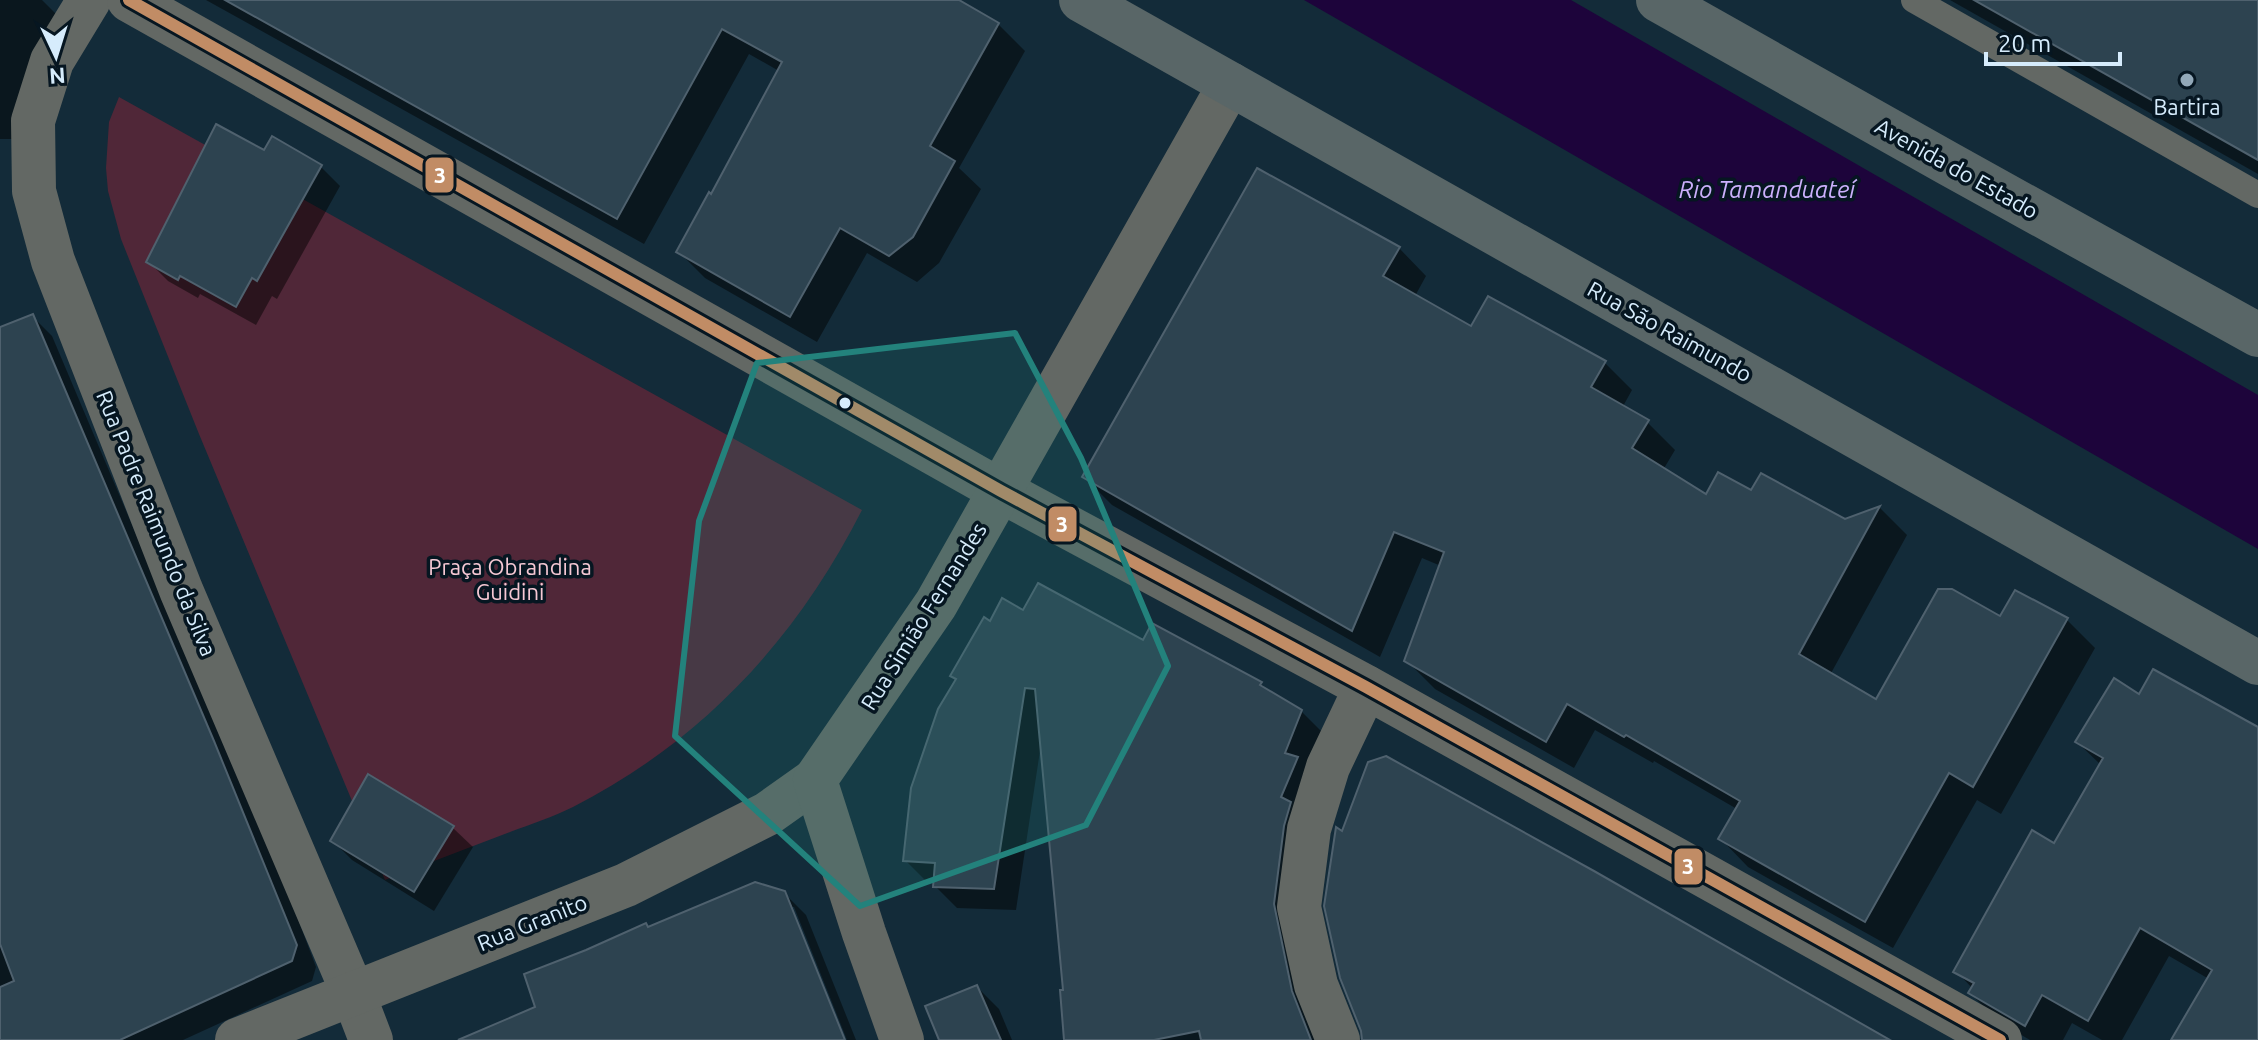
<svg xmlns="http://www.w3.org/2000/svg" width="2258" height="1040" font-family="Ubuntu,sans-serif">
	<rect width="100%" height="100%" fill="#132b39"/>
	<path fill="#502738" d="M119,97L862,510C796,640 702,741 573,807C553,817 531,824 510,832C468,848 426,864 385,880L199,434L121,239L108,191L106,168L109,122Z"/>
	<polygon fill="#1d043b" points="1304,0 1571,0 2258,395 2258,549"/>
	<g fill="#0007">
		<polygon points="0,0 42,0 57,15 17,139 0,139"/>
		<polygon points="206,0 955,0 998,24 1025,51 959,168 981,189 939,263 917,282 867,253 817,342 705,278 678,251 712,196 779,71 749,54 644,244"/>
		<polygon points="1950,0 2258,0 2258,174"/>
		<polygon points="265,153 320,166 340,186 277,299 272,296 256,325 200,294 198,298 168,281 149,262"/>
		<polygon points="1399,248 1426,276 1415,296 1472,328 1604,362 1632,390 1622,408 1647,422 1675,450 1663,470 1706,497 1752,493 1845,521 1880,508 1907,535 1830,675 1877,702 2001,618 2016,592 2067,620 2095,648 2001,814 1977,800 1893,948 1748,867 1721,839 1737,809 1654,761 1653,763 1595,730 1574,768 1435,689 1407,661 1441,566 1422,558 1380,657 1112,505 1084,477"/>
		<polygon points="32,316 52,336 290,898 316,967 312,981 183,1040 0,1040 0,329"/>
		<polygon points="1024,613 1144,642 1153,626 1261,684 1271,694 1301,711 1323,733 1308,770 1323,1040 1062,1040 1066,1039 1065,992 1041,744 1016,910 957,908 935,886 936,882 927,882 905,860 991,623"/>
		<polygon points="2140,697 2258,730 2258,1040 2174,1040 2209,979 2169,956 2122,1040 2102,1040 2072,1023 2063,1040 2030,1040 1999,1022 1970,993 1973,989 1956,971 2055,846 2101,765 2077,742"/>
		<polygon points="369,776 453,828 473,847 434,911 352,860 332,840"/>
		<polygon points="784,893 806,915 856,1040 847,1040 794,907 789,907 843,1040 461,1040 538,1008 649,928"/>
		<polygon points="977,987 999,1009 1012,1040 941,1040"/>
	</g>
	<g fill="#2d4350" stroke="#4f616e" stroke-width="2">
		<polygon points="225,0 959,0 999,23 930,146 955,161 913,237 889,256 840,228 790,317 676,252 709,192 711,194 782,62 722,29 617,219"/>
		<polygon points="1974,0 2258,0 2258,160"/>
		<polygon points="216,124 264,150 272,136 322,165 257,281 252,278 236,307 180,276 178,280 146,262"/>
		<polygon points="1257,168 1400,247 1383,276 1471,326 1488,296 1606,361 1591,387 1649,420 1632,448 1706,494 1718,472 1751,490 1761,473 1845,519 1880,506 1799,654 1876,699 1938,589 1952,589 2000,616 2015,590 2068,618 1973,787 1949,773 1865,922 1718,839 1740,801 1626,735 1624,737 1567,704 1546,742 1404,661 1444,552 1394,532 1352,631 1082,477"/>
		<polygon points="33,314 214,741 297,945 292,961 120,1040 0,1040 0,987 14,981 0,944 0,327"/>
		<polygon points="1038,583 1143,640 1152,623 1262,682 1260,685 1302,710 1285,753 1298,757 1281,797 1291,802 1284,826 1274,904 1292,991 1311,1040 1201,1040 1199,1031 1154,1040 1064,1040 1060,990 1063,990 1035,689 1025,688 994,889 933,887 935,863 903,861 911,788 938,709 956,679 950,676 984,617 990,621 1002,598 1023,610"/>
		<polygon points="2153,669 2258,727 2258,1040 2171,1040 2212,970 2140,928 2088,1021 2042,995 2025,1026 1968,993 1974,983 1953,972 2032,830 2054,843 2103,758 2075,742 2114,678 2139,694"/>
		<polygon points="1386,756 1594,871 1890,1040 1362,1040 1361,1031 1340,978 1324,906 1336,827 1342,831 1368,762"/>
		<polygon points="368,774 454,826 414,892 330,841"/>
		<polygon points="755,882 785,891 845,1040 458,1040 535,1007 524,974 586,950 646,923 648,927"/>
		<polygon points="977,985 1001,1040 939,1040 925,1006"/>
	</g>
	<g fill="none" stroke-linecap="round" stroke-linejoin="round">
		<polyline stroke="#636864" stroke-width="26" points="1914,0 2258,195"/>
		<g stroke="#636864" stroke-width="44">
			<polyline points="89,0 52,61 33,121 34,191 53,261 181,590 353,993 371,1040"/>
			<polyline points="129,0 1001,491 1366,687 2000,1040"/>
			<polyline points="237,1040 626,885 767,814 815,780"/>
			<polyline points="902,1040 864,933 815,780 936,604 1230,84"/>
			<polyline points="1338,1040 1316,985 1299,907 1309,829 1328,767 1366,687"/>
		</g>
		<g stroke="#596667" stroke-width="44">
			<polyline points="1081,0 2258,663"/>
			<polyline points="1658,0 1949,164 2258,335"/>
		</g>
		<defs>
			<polyline id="bus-1" points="129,0 1001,491 1366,687 2000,1040"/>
		</defs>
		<use href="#bus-1" stroke="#061621" stroke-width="18"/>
		<use href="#bus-1" stroke="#c18c65" stroke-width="12"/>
	</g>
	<path fill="#23827c" fill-opacity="0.2" stroke="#23827c" stroke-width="6" stroke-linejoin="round" d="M1015,333L1081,458L1168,666L1086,825L860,906L675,736L699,521L757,363Z"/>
	<circle fill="#92a8b8" stroke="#061621" stroke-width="3" cx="2187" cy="80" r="8"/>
	<circle fill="#d6ecfc" stroke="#061621" stroke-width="3" cx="845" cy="403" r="7"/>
	<g text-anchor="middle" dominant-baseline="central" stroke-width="7" stroke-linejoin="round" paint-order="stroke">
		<g font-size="22" fill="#d6ecfc" stroke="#061621">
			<text x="2187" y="106">Bartira</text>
		</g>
		<g font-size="22" fill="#d6ecfc" stroke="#061621">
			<text transform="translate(1957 168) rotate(29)">Avenida do Estado</text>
			<text transform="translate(1670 331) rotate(29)">Rua São Raimundo</text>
			<text transform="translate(157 523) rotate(68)">Rua Padre Raimundo da Silva</text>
			<text transform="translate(923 616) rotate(-58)">Rua Simião Fernandes</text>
			<text transform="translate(532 922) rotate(-22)">Rua Granito</text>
		</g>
		<g font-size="22" fill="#f6c8d4" stroke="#061621">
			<text x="510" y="566">Praça Obrandina<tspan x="510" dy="25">Guidini</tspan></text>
		</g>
		<g font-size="24" font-style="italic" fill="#cbb0fc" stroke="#061621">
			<text x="1767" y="189">Rio Tamanduateí</text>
		</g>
	</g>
	<g stroke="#061621" stroke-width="3">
		<rect x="424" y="156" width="31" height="38" rx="8" fill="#c18c65"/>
		<rect x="1047" y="505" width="31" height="38" rx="8" fill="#c18c65"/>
		<rect x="1673" y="847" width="31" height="39" rx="8" fill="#c18c65"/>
	</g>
	<g font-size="22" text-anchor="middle" font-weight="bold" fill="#fff">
		<text x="440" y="183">3</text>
		<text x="1062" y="532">3</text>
		<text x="1688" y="874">3</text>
	</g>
	<g transform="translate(56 56) rotate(176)" stroke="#061621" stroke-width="6" paint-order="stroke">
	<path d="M0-6L14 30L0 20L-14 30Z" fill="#d6ecfc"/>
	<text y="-12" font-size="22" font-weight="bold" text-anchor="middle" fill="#d6ecfc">N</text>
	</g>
	<path d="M1986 52v12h134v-12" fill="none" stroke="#d6ecfc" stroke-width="4"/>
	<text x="1998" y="52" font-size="24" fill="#d6ecfc" stroke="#061621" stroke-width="6" paint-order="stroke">20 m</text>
</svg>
